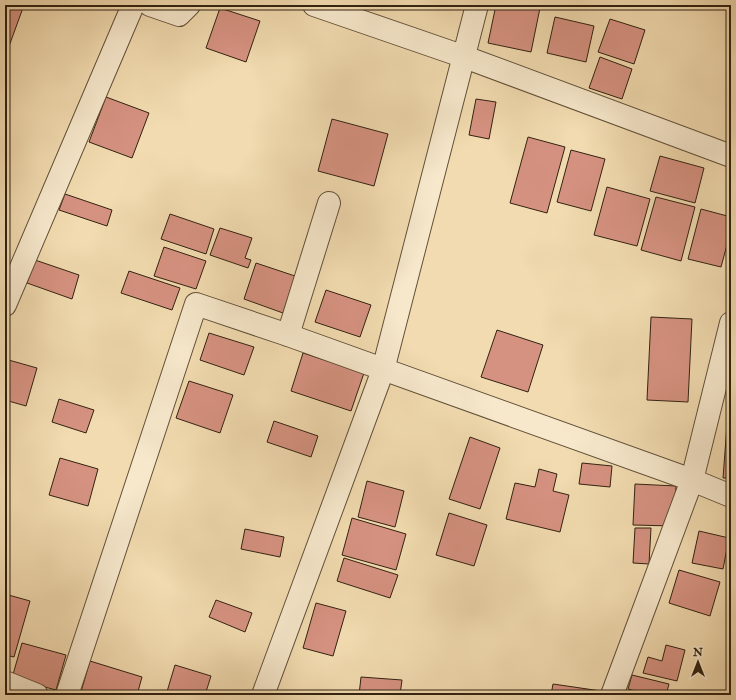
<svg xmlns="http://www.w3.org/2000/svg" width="736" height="700" font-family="'IM FELL Double Pica',serif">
	<rect width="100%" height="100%" fill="#f2dbb0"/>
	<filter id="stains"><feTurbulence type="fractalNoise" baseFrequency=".005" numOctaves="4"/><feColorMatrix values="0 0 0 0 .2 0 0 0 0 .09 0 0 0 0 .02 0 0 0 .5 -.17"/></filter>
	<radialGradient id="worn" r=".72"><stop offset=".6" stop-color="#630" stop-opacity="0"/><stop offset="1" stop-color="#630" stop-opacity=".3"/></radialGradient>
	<g fill="#d69281" stroke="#312210">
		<polygon points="5,5 24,5 8,49 5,48"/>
		<polygon points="496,5 525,5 540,8 531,52 488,43"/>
		<polygon points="220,8 260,21 246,62 206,48"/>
		<polygon points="555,17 594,26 586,62 547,53"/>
		<polygon points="610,19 645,30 634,64 598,52"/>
		<polygon points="600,57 632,69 622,99 589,88"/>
		<polygon points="106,97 149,113 132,158 89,142"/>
		<polygon points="476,99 496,102 489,139 469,135"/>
		<polygon points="332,119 388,134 374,186 318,171"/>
		<polygon points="528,137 565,147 547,213 510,203"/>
		<polygon points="571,150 605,159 591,211 557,202"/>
		<polygon points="660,156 704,168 695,203 650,191"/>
		<polygon points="607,187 650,199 637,246 594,235"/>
		<polygon points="65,194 112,210 107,226 59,210"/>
		<polygon points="656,197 695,207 681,261 641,250"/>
		<polygon points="701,209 731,217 731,230 721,267 688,259"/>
		<polygon points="170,214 214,229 206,254 161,239"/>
		<polygon points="220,228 252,238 245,258 251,260 248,268 210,255"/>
		<polygon points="164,247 206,261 196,289 154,276"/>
		<polygon points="35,260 79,275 72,299 27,283"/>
		<polygon points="256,263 295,276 283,313 244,299"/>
		<polygon points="129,271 180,288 172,310 121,293"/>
		<polygon points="326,290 371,305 360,337 315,322"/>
		<polygon points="651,317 692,319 688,402 647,400"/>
		<polygon points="497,330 543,345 528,392 481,377"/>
		<polygon points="209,333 254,347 244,375 200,360"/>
		<polygon points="303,353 364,373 351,411 291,391"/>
		<polygon points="5,359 37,368 26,406 5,400"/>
		<polygon points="189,381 233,395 220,433 176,418"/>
		<polygon points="59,399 94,410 86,433 52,422"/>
		<polygon points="274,421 318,436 311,457 267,442"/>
		<polygon points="727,425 731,425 731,478 723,478"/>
		<polygon points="470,437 500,448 480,509 449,499"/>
		<polygon points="60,458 98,469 88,506 49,495"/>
		<polygon points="582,463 612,466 610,487 579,484"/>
		<polygon points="539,469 557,474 553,491 569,495 560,532 506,519 515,483 535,487"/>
		<polygon points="367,481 404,491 395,527 358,517"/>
		<polygon points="635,484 676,486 674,526 633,525"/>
		<polygon points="449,513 487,525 474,566 436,555"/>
		<polygon points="352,518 406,534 396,570 342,555"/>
		<polygon points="635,528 651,528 649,564 633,563"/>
		<polygon points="245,529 284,537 280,557 241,549"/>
		<polygon points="699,531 729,538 723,569 692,563"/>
		<polygon points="344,558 398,575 390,598 337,581"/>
		<polygon points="679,570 720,582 710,616 669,603"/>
		<polygon points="5,594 30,601 14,657 5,655"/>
		<polygon points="216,600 252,613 245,632 209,617"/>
		<polygon points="316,603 346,611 333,656 303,648"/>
		<polygon points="22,643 66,655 56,690 12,678"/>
		<polygon points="666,645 685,650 677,681 643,673 648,657 662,661"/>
		<polygon points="90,661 142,677 137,695 80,695"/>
		<polygon points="175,665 211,676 205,695 166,695"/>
		<polygon points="632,675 669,684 666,695 650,695 628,689"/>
		<polygon points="361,677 402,680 400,695 359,695"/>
		<polygon points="553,684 601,691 601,695 551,695"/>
	</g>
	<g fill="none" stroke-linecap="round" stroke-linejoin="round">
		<defs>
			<g id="street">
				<polyline points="150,5 179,15 189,5"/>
				<polyline points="314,5 462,56 731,156"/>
				<polyline points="5,305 133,5"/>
				<polyline points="288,335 329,203"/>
				<polyline points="5,682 37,695"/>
				<polyline points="67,695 196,304 288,335 692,480 731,323"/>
				<polyline points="263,695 383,370 477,5"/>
				<polyline points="612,695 692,480 731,496"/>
			</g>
		</defs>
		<use href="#street" stroke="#615038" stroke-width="24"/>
		<use href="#street" stroke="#f7e8cc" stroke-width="22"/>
	</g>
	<rect width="736" height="700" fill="none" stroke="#f2dbb0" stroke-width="20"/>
	<rect x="6" y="6" width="724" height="688" fill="none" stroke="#312210" stroke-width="2"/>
	<rect x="10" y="10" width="716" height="680" fill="none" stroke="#312210"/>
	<g transform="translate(698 662)" stroke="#f7e8cc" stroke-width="3" paint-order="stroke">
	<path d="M0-3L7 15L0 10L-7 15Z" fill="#312210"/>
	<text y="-6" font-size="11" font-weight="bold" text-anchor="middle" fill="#312210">N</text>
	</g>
	<rect width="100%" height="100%" filter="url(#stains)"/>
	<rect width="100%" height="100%" fill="url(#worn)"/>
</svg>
